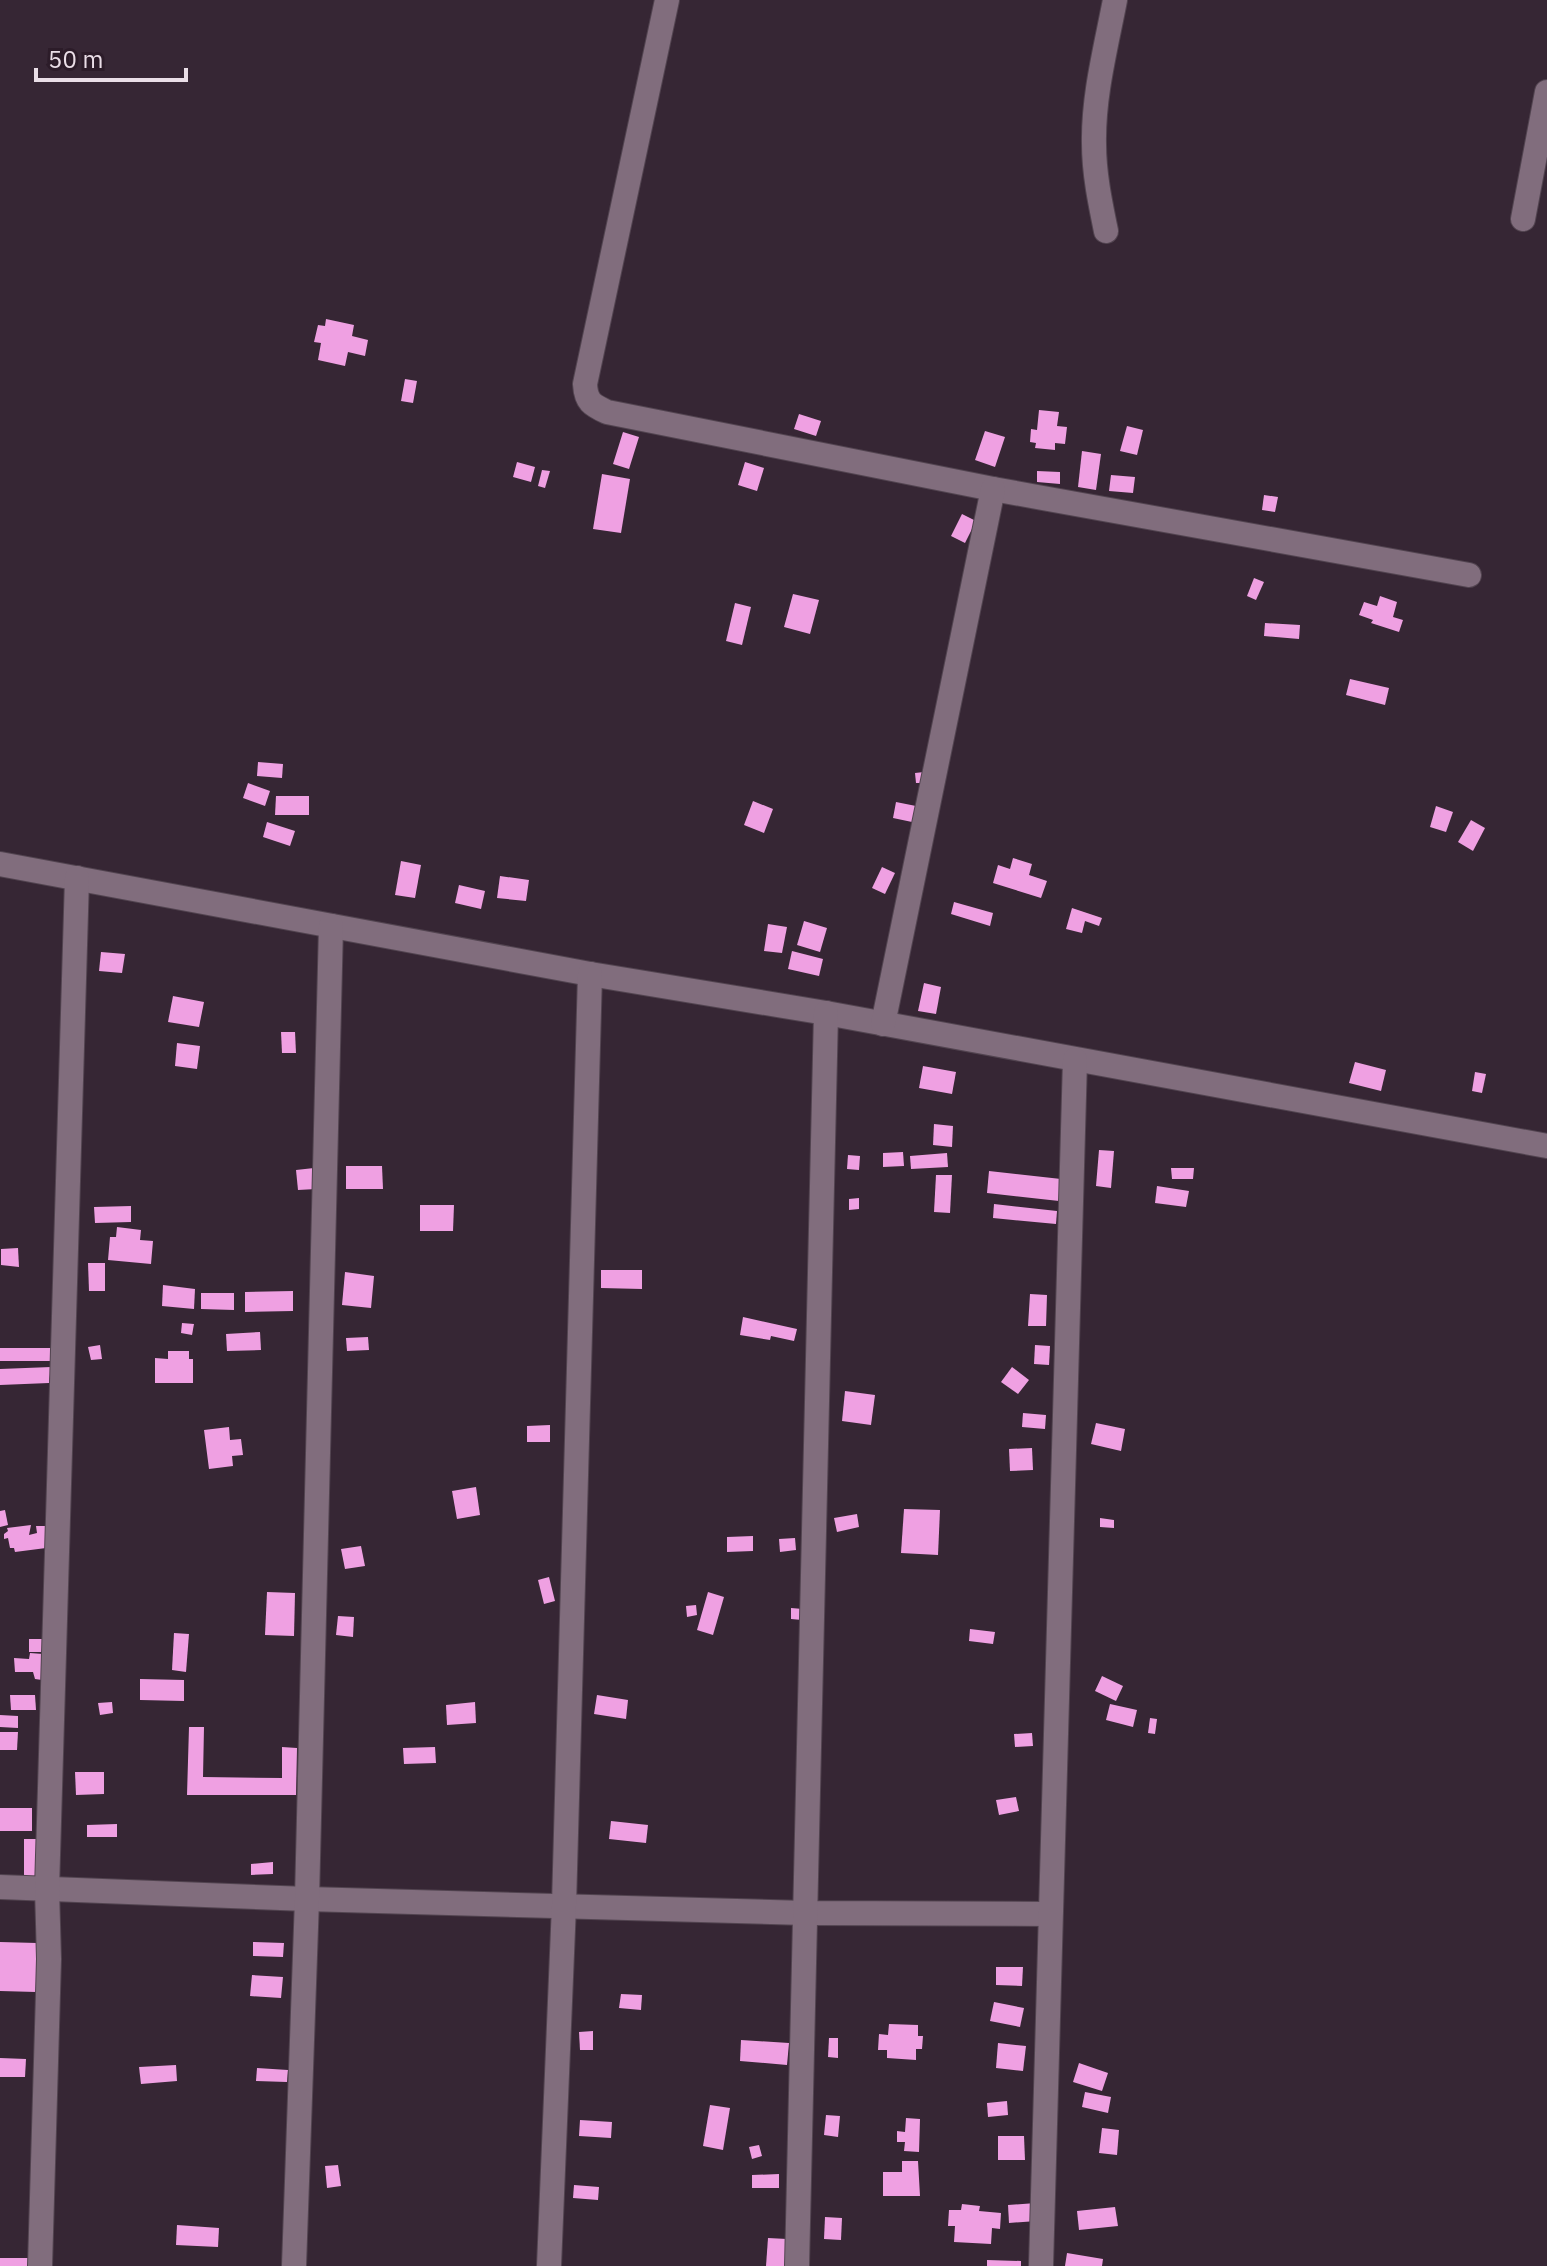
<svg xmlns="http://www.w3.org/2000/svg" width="1547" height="2266" font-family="'IBM Plex Sans',sans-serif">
	<rect width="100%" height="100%" fill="#362634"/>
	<g fill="#efa0e2">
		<polygon points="326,319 354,325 352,336 368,340 365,356 348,352 345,366 318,360 321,343 314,342 318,325 325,326"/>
		<polygon points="405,379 417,381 413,403 401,401"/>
		<polygon points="1039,410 1059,412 1057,426 1067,427 1065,444 1055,443 1055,450 1035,448 1036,443 1030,442 1031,429 1037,430"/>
		<polygon points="799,414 821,421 816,436 794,429"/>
		<polygon points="1127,426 1143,430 1137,455 1120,451"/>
		<polygon points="985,431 1005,437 995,467 975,460"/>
		<polygon points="623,432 639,437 629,469 613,464"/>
		<polygon points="1082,451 1101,454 1096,490 1078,487"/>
		<polygon points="517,462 535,467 531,482 513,477"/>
		<polygon points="745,462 764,468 757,491 738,485"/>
		<polygon points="542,470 550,471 545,488 538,486"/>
		<polygon points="1037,471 1060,472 1060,484 1037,482"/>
		<polygon points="602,474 630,479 621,533 593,529"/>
		<polygon points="1111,475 1135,477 1133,493 1109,491"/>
		<polygon points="1264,495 1278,497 1275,512 1262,510"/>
		<polygon points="962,514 976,521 965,543 951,536"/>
		<polygon points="1254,578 1264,582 1256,600 1247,596"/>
		<polygon points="793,594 819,600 810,634 784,627"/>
		<polygon points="1380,596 1397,602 1393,617 1403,620 1399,632 1371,623 1373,620 1359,615 1364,602 1377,606"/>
		<polygon points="735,603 751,607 742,645 726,641"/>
		<polygon points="1265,623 1300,625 1299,639 1264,636"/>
		<polygon points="1350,679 1389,688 1385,705 1346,695"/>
		<polygon points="258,762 283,764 282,778 257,776"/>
		<polygon points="924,772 925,783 916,783 915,773"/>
		<polygon points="248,783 270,791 265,806 243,798"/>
		<polygon points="276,796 309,796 309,815 275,815"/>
		<polygon points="753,801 773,809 764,833 744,825"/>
		<polygon points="896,802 916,806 912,822 893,818"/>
		<polygon points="1436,806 1453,812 1446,832 1430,827"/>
		<polygon points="1471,820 1485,828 1473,851 1458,842"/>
		<polygon points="267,822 295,831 290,846 263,837"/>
		<polygon points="1013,858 1032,864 1029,875 1047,881 1041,898 993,883 998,865 1010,869"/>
		<polygon points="401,861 421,865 415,898 395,895"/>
		<polygon points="882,867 895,873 885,894 872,888"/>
		<polygon points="500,876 529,880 526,901 497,898"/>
		<polygon points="459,885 485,891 481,909 455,903"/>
		<polygon points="954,902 993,913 990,926 951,914"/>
		<polygon points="1072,908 1102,918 1099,926 1085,921 1082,933 1066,929"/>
		<polygon points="804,921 827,928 820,952 797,945"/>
		<polygon points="768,924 787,927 782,953 764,951"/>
		<polygon points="792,951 823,959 819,976 788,969"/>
		<polygon points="101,952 125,954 122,973 99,971"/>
		<polygon points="924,983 941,987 936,1014 918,1011"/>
		<polygon points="173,996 204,1002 199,1027 168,1022"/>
		<polygon points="281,1032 295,1032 296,1053 282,1053"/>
		<polygon points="177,1043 200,1046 197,1069 175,1066"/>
		<polygon points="1355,1062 1386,1070 1381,1091 1349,1083"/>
		<polygon points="923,1066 956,1072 952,1094 919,1088"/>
		<polygon points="1475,1072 1486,1074 1482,1093 1472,1091"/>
		<polygon points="934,1124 953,1126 952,1147 933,1145"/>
		<polygon points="1099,1150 1114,1151 1111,1188 1096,1186"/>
		<polygon points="903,1152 904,1166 883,1167 883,1153"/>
		<polygon points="947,1153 948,1167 911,1169 910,1156"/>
		<polygon points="848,1155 860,1156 859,1170 847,1169"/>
		<polygon points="346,1166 382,1166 383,1189 346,1189"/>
		<polygon points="314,1168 316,1189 298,1190 296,1170"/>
		<polygon points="1171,1168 1194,1168 1193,1179 1172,1179"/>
		<polygon points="989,1171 1061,1179 1059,1201 987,1193"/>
		<polygon points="936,1175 952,1175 950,1213 934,1212"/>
		<polygon points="1157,1186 1189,1191 1186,1207 1155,1203"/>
		<polygon points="859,1198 859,1209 849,1210 849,1199"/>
		<polygon points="994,1204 1057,1211 1056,1224 993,1218"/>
		<polygon points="420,1205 454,1205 453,1231 420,1231"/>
		<polygon points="131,1206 131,1222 95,1223 94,1207"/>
		<polygon points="117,1227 141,1230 140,1240 153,1241 151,1264 108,1260 110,1237 116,1237"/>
		<polygon points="18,1248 19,1267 1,1265 1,1249"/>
		<polygon points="88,1263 105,1263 105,1291 89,1291"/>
		<polygon points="601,1270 642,1270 642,1289 601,1288"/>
		<polygon points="345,1272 374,1276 371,1308 342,1305"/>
		<polygon points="163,1285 195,1289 194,1309 162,1306"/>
		<polygon points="293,1291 293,1311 245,1312 245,1292"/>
		<polygon points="201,1293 234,1293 234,1310 201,1309"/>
		<polygon points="1030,1294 1047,1295 1046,1326 1028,1326"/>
		<polygon points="743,1317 797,1329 794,1341 771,1336 770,1340 740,1335"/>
		<polygon points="182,1323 194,1324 192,1335 181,1333"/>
		<polygon points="260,1332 261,1350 227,1351 226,1334"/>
		<polygon points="368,1337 369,1350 347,1351 346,1338"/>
		<polygon points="100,1345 102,1359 91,1360 88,1347"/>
		<polygon points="1035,1345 1050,1346 1049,1365 1034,1364"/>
		<rect x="0" y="1348" width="54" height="13"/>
		<polygon points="168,1351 189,1351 189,1359 193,1359 193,1383 155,1383 155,1358 168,1359"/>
		<polygon points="51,1367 49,1383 0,1385 0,1369"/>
		<polygon points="1012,1367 1029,1380 1018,1394 1001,1382"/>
		<polygon points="845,1391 875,1395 871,1425 842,1421"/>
		<polygon points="1023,1413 1046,1415 1045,1429 1022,1427"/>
		<polygon points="1096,1423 1125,1429 1121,1451 1091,1444"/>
		<polygon points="550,1425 550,1442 527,1442 527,1426"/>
		<polygon points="229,1427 230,1440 241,1439 243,1455 232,1456 233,1466 209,1469 204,1430"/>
		<polygon points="1032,1448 1033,1470 1010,1471 1009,1449"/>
		<polygon points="476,1487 480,1515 457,1519 452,1491"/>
		<polygon points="904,1509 940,1510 938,1555 901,1553"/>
		<polygon points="5,1510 8,1525 0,1527 0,1511"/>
		<polygon points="857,1514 859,1527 837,1532 834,1518"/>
		<polygon points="1100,1518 1114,1520 1114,1528 1100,1527"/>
		<polygon points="31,1525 29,1535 37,1533 36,1526 49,1526 46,1548 15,1552 14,1548 10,1548 8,1538 4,1539 4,1534 8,1531 7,1528"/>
		<polygon points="753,1536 753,1551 727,1552 727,1537"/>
		<polygon points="795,1538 796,1550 780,1552 779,1539"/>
		<polygon points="361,1546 365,1566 345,1569 341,1549"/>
		<polygon points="549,1577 555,1601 544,1604 538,1580"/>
		<polygon points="267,1592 295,1593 294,1636 265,1635"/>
		<polygon points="708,1592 724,1597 713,1635 697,1630"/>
		<polygon points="696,1605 697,1615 687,1617 686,1606"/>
		<polygon points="791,1608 803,1609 802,1620 791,1619"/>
		<polygon points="338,1616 354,1617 353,1637 336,1635"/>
		<polygon points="970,1629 995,1632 993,1644 969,1641"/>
		<polygon points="174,1633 189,1634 186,1672 172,1670"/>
		<rect x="29" y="1639" width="16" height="13"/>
		<polygon points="30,1653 43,1654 42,1680 35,1679 33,1672 15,1672 14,1658 29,1659"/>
		<polygon points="1102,1676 1123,1686 1116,1701 1095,1691"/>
		<polygon points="140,1679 184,1680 184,1701 140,1700"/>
		<polygon points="10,1695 35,1695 36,1710 11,1710"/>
		<polygon points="597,1695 628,1700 626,1719 594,1714"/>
		<polygon points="112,1702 113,1713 100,1715 98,1703"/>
		<polygon points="475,1702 476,1723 447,1725 446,1705"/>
		<polygon points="1110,1704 1137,1710 1133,1727 1106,1720"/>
		<polygon points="0,1715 18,1716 18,1728 0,1727"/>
		<polygon points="1150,1718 1157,1719 1155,1734 1148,1733"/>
		<polygon points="189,1727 204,1727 203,1777 282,1778 282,1747 297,1748 296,1795 187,1795"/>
		<polygon points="0,1732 18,1732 17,1750 0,1750"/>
		<polygon points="1032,1733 1033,1746 1015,1747 1014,1734"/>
		<polygon points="435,1747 436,1763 404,1764 403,1748"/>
		<polygon points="75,1772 104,1772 104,1794 76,1795"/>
		<polygon points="1016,1797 1019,1811 999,1815 996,1800"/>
		<rect x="0" y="1808" width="32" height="23"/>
		<polygon points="611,1821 648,1825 646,1843 609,1839"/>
		<polygon points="117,1824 117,1837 87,1837 87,1825"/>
		<polygon points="24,1839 38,1839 39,1876 24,1876"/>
		<polygon points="273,1862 273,1874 251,1875 251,1864"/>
		<polygon points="0,1942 37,1943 36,1992 0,1991"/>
		<polygon points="253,1942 284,1943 283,1957 253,1956"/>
		<polygon points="996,1967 1023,1967 1022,1986 996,1985"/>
		<polygon points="252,1975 283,1977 281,1998 250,1996"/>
		<polygon points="621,1994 642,1995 641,2010 619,2008"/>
		<polygon points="994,2002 1024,2008 1020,2027 990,2021"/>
		<polygon points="889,2024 918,2025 918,2036 923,2036 922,2049 916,2049 916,2060 887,2058 887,2050 878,2050 879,2034 888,2035"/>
		<polygon points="593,2031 593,2050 580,2050 579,2032"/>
		<polygon points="829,2038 838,2038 838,2058 828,2057"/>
		<polygon points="741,2040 789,2043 787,2065 740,2061"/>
		<polygon points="998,2043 1026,2046 1023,2071 996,2068"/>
		<polygon points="0,2058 26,2059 25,2077 0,2077"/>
		<polygon points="1079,2063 1108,2073 1102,2091 1073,2082"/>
		<polygon points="176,2065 177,2081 141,2084 139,2067"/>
		<polygon points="257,2068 288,2070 287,2082 256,2081"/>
		<polygon points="1085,2092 1111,2097 1108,2113 1082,2107"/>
		<polygon points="1007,2101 1008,2115 988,2117 987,2103"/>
		<polygon points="710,2105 730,2108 723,2150 703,2146"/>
		<polygon points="826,2115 840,2116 838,2137 824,2135"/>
		<polygon points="906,2118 920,2119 919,2152 904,2151 905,2142 897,2142 897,2131 905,2132"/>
		<polygon points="580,2120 612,2122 611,2138 579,2136"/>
		<polygon points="1102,2128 1119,2130 1117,2155 1099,2153"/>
		<polygon points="998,2136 1024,2136 1025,2160 998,2160"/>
		<polygon points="759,2145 762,2156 752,2159 749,2147"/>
		<polygon points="902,2161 918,2161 920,2196 883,2196 883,2172 902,2172"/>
		<polygon points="338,2165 341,2186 327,2188 325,2166"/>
		<polygon points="779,2174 779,2188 752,2188 752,2175"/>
		<polygon points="574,2185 599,2187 598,2200 573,2198"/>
		<polygon points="1036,2203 1037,2221 1009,2223 1008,2205"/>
		<polygon points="962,2204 980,2206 979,2211 1001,2213 1000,2229 992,2228 991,2244 954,2242 955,2226 948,2226 949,2210 961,2210"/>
		<polygon points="1115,2207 1118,2226 1079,2230 1077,2211"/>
		<polygon points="825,2217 842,2218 841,2240 824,2239"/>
		<polygon points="177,2225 219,2228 218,2247 176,2245"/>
		<polygon points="768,2238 787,2239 786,2266 766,2266"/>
		<polygon points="1067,2253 1103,2259 1102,2266 1065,2266"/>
		<rect x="0" y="2258" width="34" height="8"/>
		<polygon points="987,2260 1021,2261 1021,2266 987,2266"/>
	</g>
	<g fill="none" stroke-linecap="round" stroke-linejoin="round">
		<defs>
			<g id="minor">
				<path d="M667,0L585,384C586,402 592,405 607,412L993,489L1469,575"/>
				<polyline points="1523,219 1547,92"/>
				<path d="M1106,231C1100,202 1094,173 1094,144C1093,96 1106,47 1115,0"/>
				<polyline points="0,864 590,974 826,1013 1547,1146"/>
				<polyline points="883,1024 993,489"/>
				<polyline points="0,1887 307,1899 805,1913 1050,1914"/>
				<polyline points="40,2266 49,1959 47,1889 77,878"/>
				<polyline points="294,2266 307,1899 331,926"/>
				<polyline points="549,2266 564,1905 590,974"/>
				<polyline points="797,2266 826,1013"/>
				<polyline points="1041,2266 1075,1060"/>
			</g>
		</defs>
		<use href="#minor" stroke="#524450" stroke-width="26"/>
		<use href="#minor" stroke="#816d7d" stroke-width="24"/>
	</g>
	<path d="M36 68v12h150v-12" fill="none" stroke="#eadee7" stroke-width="4"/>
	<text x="48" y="68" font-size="24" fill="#eadee7" stroke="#2c1c29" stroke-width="6" paint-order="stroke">50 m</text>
</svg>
